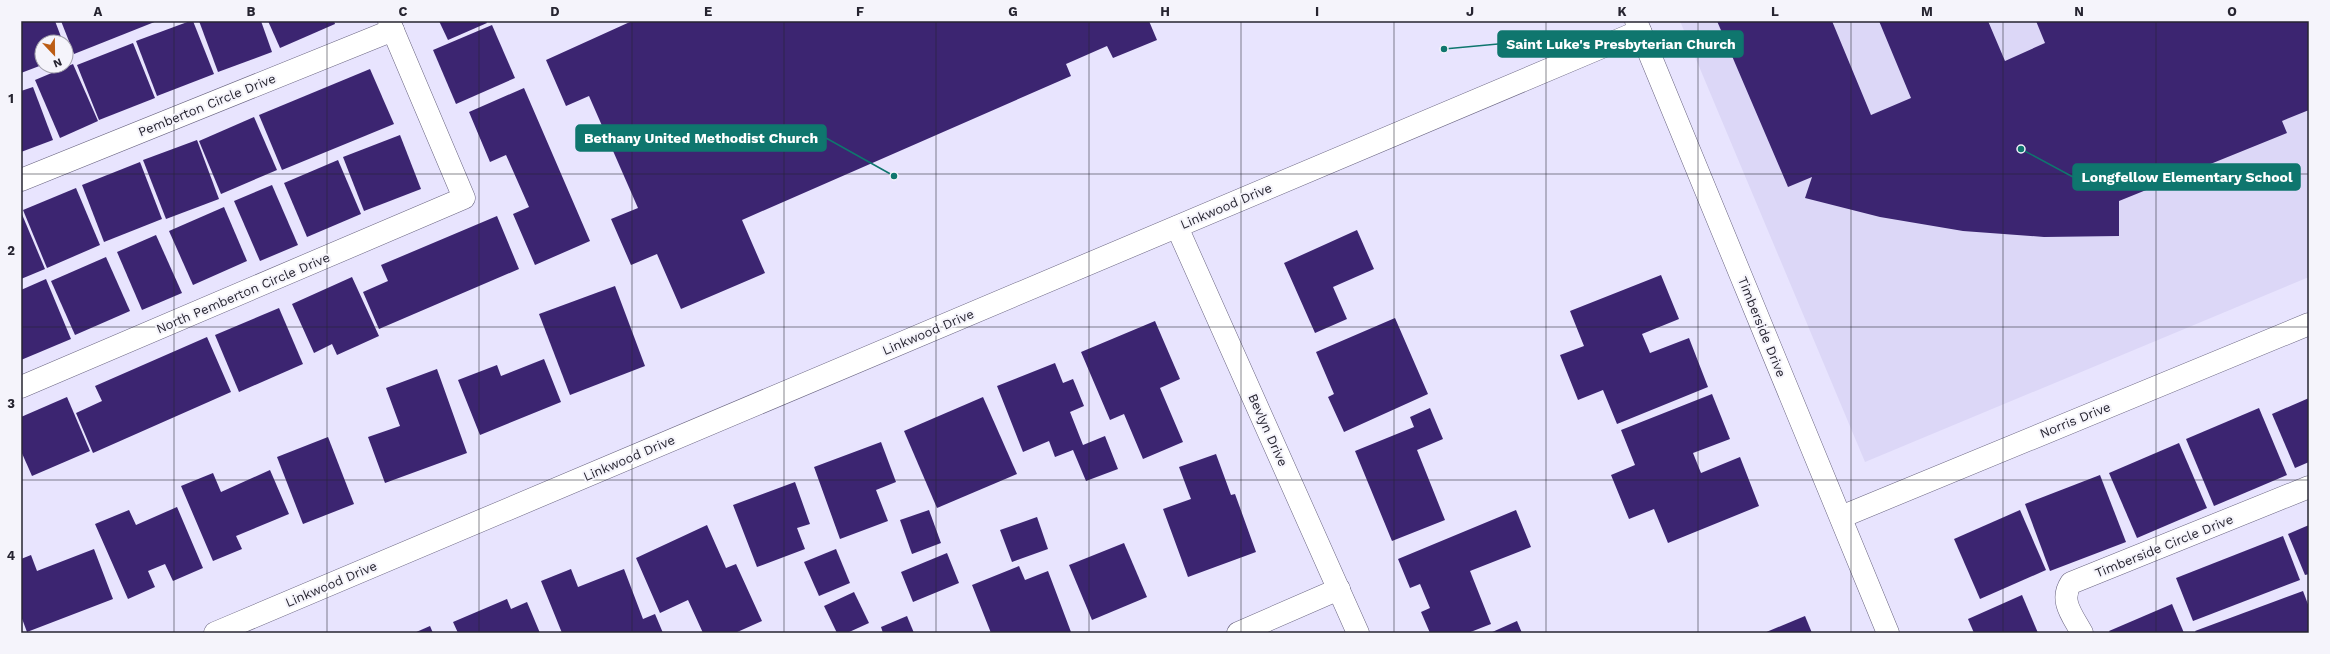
<svg xmlns="http://www.w3.org/2000/svg" width="2330" height="654" font-family="'Work Sans',sans-serif">
	<rect width="100%" height="100%" fill="#e8e4fe"/>
	<polygon fill="#dcd7f7" points="1680,21 2309,21 2309,277 1865,462"/>
	<g fill="#3c2571">
		<polygon points="21,21 55,21 63,42 42,42 42,65 21,73"/>
		<polygon points="61,21 157,21 74,54"/>
		<polygon points="190,21 193,21 214,74 157,96 136,41"/>
		<polygon points="199,21 261,21 272,52 218,72"/>
		<polygon points="268,21 334,21 335,24 280,48"/>
		<polygon points="439,21 486,21 487,23 448,40"/>
		<polygon points="632,21 1149,21 1157,40 1113,58 1107,46 1066,64 1071,76 742,220 765,273 681,309 657,254 631,265 611,219 638,208 589,96 566,106 546,60"/>
		<polygon points="1717,21 1832,21 1871,115 1911,98 1879,21 1988,21 2005,61 2045,43 2036,21 2309,21 2309,110 2282,121 2287,133 2119,201 2119,236 2044,237 1963,231 1880,217 1805,198 1812,177 1788,187"/>
		<polygon points="492,25 515,78 456,104 433,50"/>
		<polygon points="133,43 155,98 99,120 77,65"/>
		<polygon points="73,64 98,121 60,138 35,80"/>
		<polygon points="370,69 394,124 282,170 259,115"/>
		<polygon points="33,87 53,140 21,152 21,91"/>
		<polygon points="524,88 590,241 535,265 513,214 529,207 506,155 490,162 469,112"/>
		<polygon points="254,117 277,170 221,194 199,141"/>
		<polygon points="400,135 421,189 364,211 343,157"/>
		<polygon points="197,140 219,199 166,219 143,160"/>
		<polygon points="338,160 361,214 307,237 284,183"/>
		<polygon points="140,162 162,219 104,242 82,185"/>
		<polygon points="272,185 298,245 260,261 234,201"/>
		<polygon points="76,188 100,245 47,268 23,210"/>
		<polygon points="224,207 247,261 193,285 169,231"/>
		<polygon points="21,212 45,269 21,279"/>
		<polygon points="497,216 519,269 379,329 363,292 388,281 381,265"/>
		<polygon points="1357,230 1374,269 1333,287 1347,319 1315,333 1284,263"/>
		<polygon points="156,235 182,293 142,310 117,252"/>
		<polygon points="106,257 130,311 75,335 51,281"/>
		<polygon points="1661,275 1679,319 1642,334 1650,353 1689,338 1708,387 1617,424 1603,390 1578,400 1560,355 1584,346 1570,311"/>
		<polygon points="352,277 379,336 337,355 332,344 314,353 292,304"/>
		<polygon points="46,279 71,339 21,360 21,290"/>
		<polygon points="615,286 645,366 570,395 539,314"/>
		<polygon points="279,308 303,364 239,392 215,335"/>
		<polygon points="1395,318 1428,394 1344,432 1328,397 1334,394 1316,352"/>
		<polygon points="1155,321 1180,379 1160,388 1183,442 1143,459 1124,414 1110,420 1081,352"/>
		<polygon points="207,337 231,392 93,453 76,413 102,401 95,386"/>
		<polygon points="544,359 561,402 480,435 458,380 497,365 501,376"/>
		<polygon points="1055,363 1063,383 1073,379 1084,406 1070,412 1083,445 1105,436 1118,469 1086,481 1073,450 1055,457 1049,441 1023,452 997,386"/>
		<polygon points="437,369 467,453 385,483 368,437 400,426 386,388"/>
		<polygon points="1712,394 1730,439 1693,453 1701,473 1740,457 1759,506 1668,543 1654,509 1629,519 1611,475 1635,465 1621,430"/>
		<polygon points="67,397 90,451 32,476 21,451 21,417"/>
		<polygon points="983,397 1017,474 937,508 904,431"/>
		<polygon points="2309,398 2309,462 2295,468 2272,414"/>
		<polygon points="1430,408 1443,439 1417,450 1445,520 1392,541 1355,451 1414,427 1410,417"/>
		<polygon points="2259,408 2287,475 2214,506 2186,439"/>
		<polygon points="328,437 354,504 303,524 277,457"/>
		<polygon points="881,442 896,482 876,490 888,521 840,539 814,467"/>
		<polygon points="2179,443 2207,508 2137,538 2109,473"/>
		<polygon points="1216,454 1231,495 1235,494 1256,552 1188,577 1163,509 1191,499 1179,467"/>
		<polygon points="270,470 289,514 236,536 242,549 213,561 181,486 213,473 221,492"/>
		<polygon points="2100,475 2126,542 2050,571 2025,504"/>
		<polygon points="795,482 810,524 797,528 805,549 757,567 733,505"/>
		<polygon points="177,507 203,568 173,581 165,564 148,571 155,587 128,599 95,524 129,510 136,525"/>
		<polygon points="929,510 941,543 912,554 900,520"/>
		<polygon points="1516,510 1531,547 1470,571 1491,624 1468,633 1430,633 1421,612 1430,608 1420,584 1410,588 1398,559"/>
		<polygon points="2020,510 2046,570 1980,599 1954,539"/>
		<polygon points="1037,517 1048,549 1012,562 1000,530"/>
		<polygon points="707,525 726,568 736,564 762,621 735,633 703,633 688,600 660,613 636,558"/>
		<polygon points="2309,525 2309,574 2305,575 2288,534"/>
		<polygon points="2283,536 2300,580 2193,621 2176,578"/>
		<polygon points="1124,543 1147,597 1092,620 1069,565"/>
		<polygon points="94,549 113,599 27,632 21,616 21,559 31,555 37,571"/>
		<polygon points="836,549 850,583 819,596 804,562"/>
		<polygon points="947,553 959,583 913,602 901,572"/>
		<polygon points="1019,566 1025,580 1048,571 1071,632 991,633 972,585"/>
		<polygon points="571,569 578,587 624,569 643,619 655,614 663,633 562,633 541,581"/>
		<polygon points="2303,591 2309,607 2309,633 2196,633 2195,631"/>
		<polygon points="854,592 869,623 847,633 837,633 824,606"/>
		<polygon points="2022,595 2038,633 1974,633 1968,619"/>
		<polygon points="507,599 511,609 527,602 540,633 458,633 453,622"/>
		<polygon points="2172,604 2184,633 2110,633 2109,631"/>
		<polygon points="907,616 914,633 883,633 881,627"/>
		<polygon points="1805,616 1812,633 1764,633"/>
		<polygon points="1517,621 1522,633 1490,633"/>
		<polygon points="430,626 433,633 414,633"/>
	</g>
	<g fill="none" stroke-linecap="round" stroke-linejoin="round">
		<defs>
			<g id="minor">
				<polyline points="1636,21 1888,633"/>
				<polyline points="21,180 393,30"/>
				<polyline points="1177,227 1358,633"/>
				<polyline points="21,387 464,198 389,21"/>
				<polyline points="1841,517 2309,324"/>
				<polyline points="215,633 1640,31"/>
				<polyline points="1238,633 1339,589"/>
				<path d="M2082,633C2073,616 2059,601 2071,583L2309,487"/>
			</g>
		</defs>
		<use href="#minor" stroke="#696480" stroke-width="23"/>
		<use href="#minor" stroke="#fff" stroke-width="22"/>
	</g>
	<path fill="none" stroke="#262430" stroke-width="1" stroke-opacity="0.55" d="M174,21V633M327,21V633M479,21V633M632,21V633M784,21V633M936,21V633M1089,21V633M1241,21V633M1394,21V633M1546,21V633M1698,21V633M1851,21V633M2003,21V633M2156,21V633M21,174H2309M21,327H2309M21,480H2309"/>
	<g text-anchor="middle" dominant-baseline="central" stroke-width="4" stroke-linejoin="round" paint-order="stroke">
		<g font-size="13" fill="#262430" stroke="#f5f4fb">
			<text transform="translate(207 105) rotate(-22)">Pemberton Circle Drive</text>
			<text transform="translate(1226 206) rotate(-23)">Linkwood Drive</text>
			<text transform="translate(243 293) rotate(-23)">North Pemberton Circle Drive</text>
			<text transform="translate(1762 327) rotate(68)">Timberside Drive</text>
			<text transform="translate(928 332) rotate(-23)">Linkwood Drive</text>
			<text transform="translate(2075 420) rotate(-22)">Norris Drive</text>
			<text transform="translate(1268 430) rotate(66)">Bevlyn Drive</text>
			<text transform="translate(629 458) rotate(-23)">Linkwood Drive</text>
			<text transform="translate(2164 546) rotate(-22)">Timberside Circle Drive</text>
			<text transform="translate(331 584) rotate(-23)">Linkwood Drive</text>
		</g>
	</g>
	<path fill="none" stroke="#0f766e" stroke-width="1.5" d="M1444 49L1498 44M894 176L826 138M2021 149L2073 177"/>
	<g fill="#0f766e" stroke="#f5f4fb" stroke-width="1.5">
		<circle cx="1444" cy="49" r="4"/>
		<circle cx="894" cy="176" r="4"/>
		<circle cx="2021" cy="149" r="4"/>
	</g>
	<g fill="#0f766e" stroke="#0f766e" stroke-width="1.5">
		<rect x="1498" y="31" width="245" height="26" rx="4"/>
		<rect x="576" y="125" width="250" height="26" rx="4"/>
		<rect x="2073" y="164" width="227" height="26" rx="4"/>
	</g>
	<g font-size="14" text-anchor="middle" font-weight="bold" fill="#fff">
		<text x="1621" y="49">Saint Luke's Presbyterian Church</text>
		<text x="701" y="143">Bethany United Methodist Church</text>
		<text x="2187" y="182">Longfellow Elementary School</text>
	</g>
	<rect width="2330" height="654" fill="none" stroke="#f5f4fb" stroke-width="44"/>
	<g transform="translate(54 54) rotate(158)"><circle r="19" fill="#f5f4fb" stroke="#a2a1aa"/>
	<path d="M0-3L7 15L0 10L-7 15Z" fill="#bc5d15"/>
	<text y="-6" font-size="11" font-weight="bold" text-anchor="middle" fill="#262430">N</text>
	</g>
	<rect x="22" y="22" width="2286" height="610" fill="none" stroke="#262430" stroke-width="1.5"/>
	<g font-size="13" text-anchor="middle" font-weight="bold" fill="#262430">
		<text x="98" y="16">A</text>
		<text x="251" y="16">B</text>
		<text x="403" y="16">C</text>
		<text x="555" y="16">D</text>
		<text x="708" y="16">E</text>
		<text x="860" y="16">F</text>
		<text x="1013" y="16">G</text>
		<text x="1165" y="16">H</text>
		<text x="1317" y="16">I</text>
		<text x="1470" y="16">J</text>
		<text x="1622" y="16">K</text>
		<text x="1775" y="16">L</text>
		<text x="1927" y="16">M</text>
		<text x="2079" y="16">N</text>
		<text x="2232" y="16">O</text>
		<text x="11" y="103">1</text>
		<text x="11" y="255">2</text>
		<text x="11" y="408">3</text>
		<text x="11" y="560">4</text>
	</g>
</svg>
